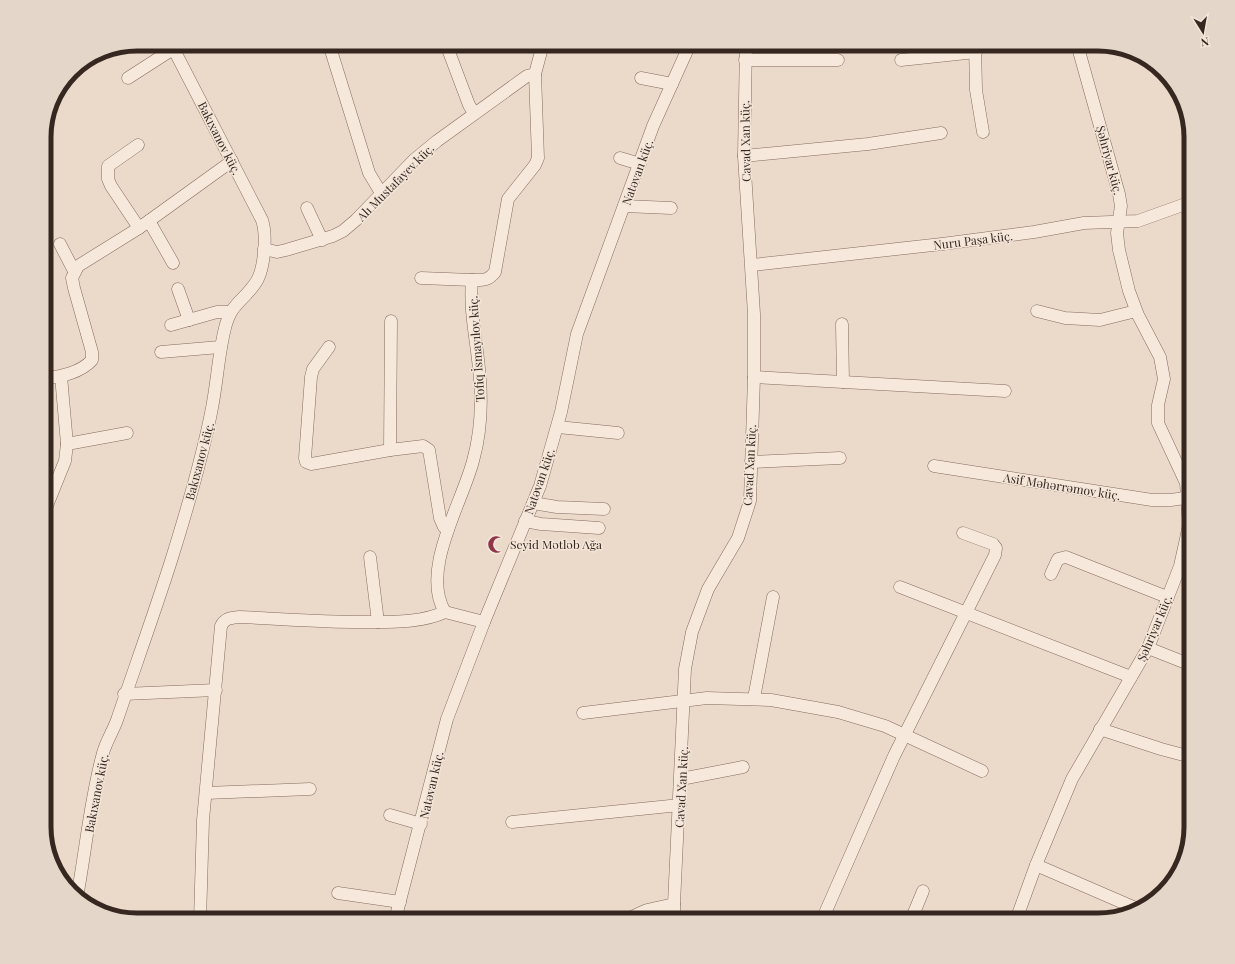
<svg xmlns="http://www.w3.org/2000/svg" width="1235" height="964" font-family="'Playfair Display',serif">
	<rect width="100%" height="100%" fill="#ebd9c9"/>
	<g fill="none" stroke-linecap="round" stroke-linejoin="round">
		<defs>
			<g id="minor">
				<polyline points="329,44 369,173 381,193"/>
				<polyline points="446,44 469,105 474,113"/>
				<polyline points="975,44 976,90 983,132"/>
				<polyline points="745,60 838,60"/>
				<polyline points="901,60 976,52"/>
				<polyline points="128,78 173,49"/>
				<polyline points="641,78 672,84"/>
				<polyline points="138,145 108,166 108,179 111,186 139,228"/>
				<polyline points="744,156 868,144 941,133"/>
				<polyline points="620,158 640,164"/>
				<polyline points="624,206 671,208"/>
				<polyline points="307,208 322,240"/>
				<polyline points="149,221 173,263"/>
				<polyline points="60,244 74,271"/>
				<polyline points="264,249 277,252 286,250 333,236 343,231 356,220 414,160 437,141 527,76 535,74"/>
				<polyline points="752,265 942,244 1034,232 1084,223 1138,221 1191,202"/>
				<polyline points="421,278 472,280"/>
				<polyline points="178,289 189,320"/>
				<polyline points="1037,311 1065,318 1100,320 1136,311"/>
				<polyline points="842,324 843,382"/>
				<polyline points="171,325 217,312 230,312"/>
				<polyline points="329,347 313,369 311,377 305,458 306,462 311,464 317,463 390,450 423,446 429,450 440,518 444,527 448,529"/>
				<polyline points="161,352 220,347"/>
				<polyline points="754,377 1005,391"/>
				<path d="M44,379C62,376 80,373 92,360V352L74,288L72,278L78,266L139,228L232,161"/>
				<polyline points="558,427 618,433"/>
				<polyline points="67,444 127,433"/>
				<polyline points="390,450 391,321"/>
				<polyline points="751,462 840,458"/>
				<polyline points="934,466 1152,500 1171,500 1191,497"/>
				<polyline points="533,503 557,507 604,509"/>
				<polyline points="44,513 65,461 67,444 61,376"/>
				<polyline points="525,521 541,524 599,528"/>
				<polyline points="370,557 378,622"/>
				<polyline points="1051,574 1058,559 1066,557 1167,597"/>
				<polyline points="900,587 1131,677"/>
				<path d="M484,622L445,612C420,571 462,503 473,461C480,436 482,406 480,380C478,346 469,314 472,280C483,280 488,281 495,272L508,199L535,165L538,158L535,74L543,44"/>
				<polyline points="1148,648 1191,665"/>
				<polyline points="124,694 216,690"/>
				<polyline points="754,698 773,597"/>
				<polyline points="583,713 707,698 771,700 838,712 885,726 982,771"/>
				<polyline points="1100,729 1161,749 1191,757"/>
				<polyline points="681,779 743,767"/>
				<polyline points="206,793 310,789"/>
				<polyline points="390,815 421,824"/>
				<polyline points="512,822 680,805"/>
				<polyline points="1036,865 1140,910"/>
				<polyline points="338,893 400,902"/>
				<path d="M77,897C86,849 90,800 103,753C106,742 113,731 117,720C135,667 154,614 171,561C186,513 201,463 211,413C217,385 218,356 225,328C231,304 241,303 254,285C265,272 267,235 262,220L171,44"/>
				<path d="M200,920L203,820L221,626C225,618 230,618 239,617C284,619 328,623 373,622C397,622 423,622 445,612"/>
				<polyline points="395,920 447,719 484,622 540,486 561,412 577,334 653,126 690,44"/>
				<polyline points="625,920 647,910 674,904"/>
				<polyline points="675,920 674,904 685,669 692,632 708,589 738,538 750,501 754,377 754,314 744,156 746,44"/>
				<polyline points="822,920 894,756 995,555 996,548 993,544 963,533"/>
				<polyline points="911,920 923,891"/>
				<polyline points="1016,920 1036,865 1072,779 1148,648 1180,566 1189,525 1186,483 1158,423 1158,405 1164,379 1160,357 1138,315 1129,291 1119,250 1117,233 1121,206 1119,194 1077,44"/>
			</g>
		</defs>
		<use href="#minor" stroke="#856b5f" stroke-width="13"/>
		<use href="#minor" stroke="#f6e8db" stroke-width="12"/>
	</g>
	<defs>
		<symbol id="mosque-bare" viewBox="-9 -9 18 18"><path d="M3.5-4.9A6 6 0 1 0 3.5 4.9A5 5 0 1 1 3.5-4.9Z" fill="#8e3549" stroke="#f3e5d8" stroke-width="2.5" paint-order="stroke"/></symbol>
	</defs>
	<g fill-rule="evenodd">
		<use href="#mosque-bare" x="484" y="532" width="25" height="25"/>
	</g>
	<g text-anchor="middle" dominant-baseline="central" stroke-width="3" stroke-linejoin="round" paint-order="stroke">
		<g font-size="12" fill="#372721" stroke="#f3e5d8">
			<text transform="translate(220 138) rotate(63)">Bakıxanov küç.</text>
			<text transform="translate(745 141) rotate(-91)">Cavad Xan küç.</text>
			<text transform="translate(1110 160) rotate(75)">Şəhriyar küç.</text>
			<text transform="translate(637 172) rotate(-70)">Natəvan küç.</text>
			<text transform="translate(395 182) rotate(-45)">Alı Mustafayev küç.</text>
			<text transform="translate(973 240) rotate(-7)">Nuru Paşa küç.</text>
			<text transform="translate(476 349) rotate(-94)">Tofiq İsmayılov küç.</text>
			<text transform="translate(199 461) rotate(-75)">Bakıxanov küç.</text>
			<text transform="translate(749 465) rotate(-87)">Cavad Xan küç.</text>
			<text transform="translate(539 481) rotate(-71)">Natəvan küç.</text>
			<text transform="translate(1062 486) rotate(9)">Asif Məhərrəmov küç.</text>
			<text transform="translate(1154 628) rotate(-67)">Şəhriyar küç.</text>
			<text transform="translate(431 785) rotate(-77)">Natəvan küç.</text>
			<text transform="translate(681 787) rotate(-87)">Cavad Xan küç.</text>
			<text transform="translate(96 793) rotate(-79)">Bakıxanov küç.</text>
		</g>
		<g font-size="12" fill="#372721" stroke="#f3e5d8" text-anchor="start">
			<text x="510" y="544">Seyid Mətləb Ağa</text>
		</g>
	</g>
	<path d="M0 0H1235V964H0ZM137 51H1098A86 86 0 0 1 1184 137V827A86 86 0 0 1 1098 913H137A86 86 0 0 1 51 827V137A86 86 0 0 1 137 51Z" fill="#e4d6c9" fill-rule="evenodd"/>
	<path fill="none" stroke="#372721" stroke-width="5" d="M137 51H1098A86 86 0 0 1 1184 137V827A86 86 0 0 1 1098 913H137A86 86 0 0 1 51 827V137A86 86 0 0 1 137 51Z"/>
	<g transform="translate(1203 32) rotate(169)" stroke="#f3e5d8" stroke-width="3" paint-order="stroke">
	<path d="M0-3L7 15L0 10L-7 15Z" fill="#372721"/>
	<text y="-6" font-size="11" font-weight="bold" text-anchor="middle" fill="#372721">N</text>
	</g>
</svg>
